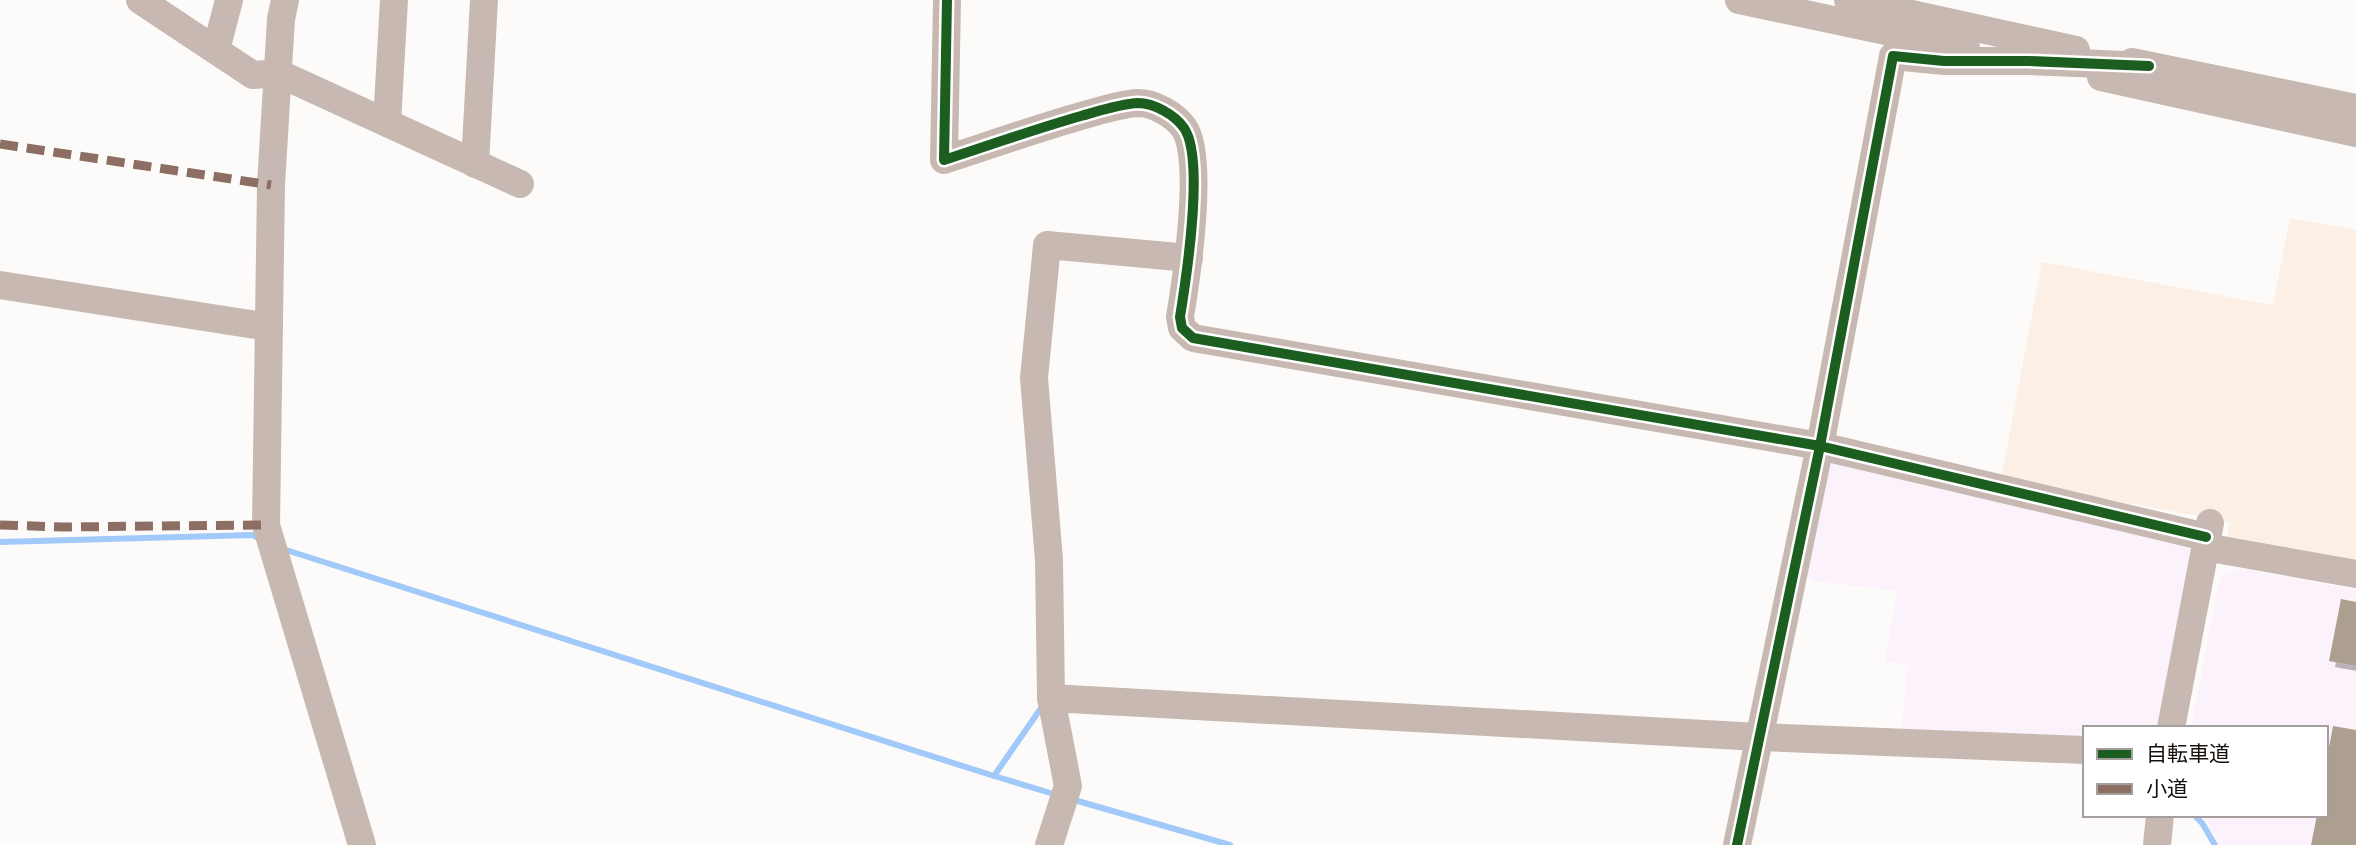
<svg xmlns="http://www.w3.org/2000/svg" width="2356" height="845" font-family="'Source Serif 4','Noto Sans JP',serif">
	<defs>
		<filter id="shadow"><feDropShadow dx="6" dy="6" stdDeviation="0" flood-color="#0004"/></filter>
	</defs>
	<rect width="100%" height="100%" fill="#fdfbf9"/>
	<g fill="#fcf2fb">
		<polygon points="1824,455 2192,541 2159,728 2085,728 2085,743 1901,733 1908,665 1885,661 1897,591 1813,581 1802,569"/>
		<polygon points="2238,568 2356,590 2356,845 2220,845 2202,815 2326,815 2326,728 2191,728 2220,576"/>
	</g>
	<polygon fill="#fcf0e6" points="2290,218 2356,230 2356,560 2227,536 2229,522 2001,479 2042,262 2273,305"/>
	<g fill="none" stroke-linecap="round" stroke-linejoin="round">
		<g stroke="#a1c9f9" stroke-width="6">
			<polyline points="0,542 252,535 261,539"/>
			<polyline points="283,549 994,776 1041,708 1045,708"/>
			<polyline points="994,776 1057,795"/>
			<polyline points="1071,799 1230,845"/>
			<polyline points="2194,815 2202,823 2215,845"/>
		</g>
	</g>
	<g fill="#ad9f8f" filter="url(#shadow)">
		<polygon points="2341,599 2356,602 2356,666 2329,661"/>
		<polygon points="2333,726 2356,730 2356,845 2311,845 2317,815 2326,815 2326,763"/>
	</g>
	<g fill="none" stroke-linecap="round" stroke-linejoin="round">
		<g stroke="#c7b9b2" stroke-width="28">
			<polyline points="140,0 253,75 278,73 520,184"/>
			<polyline points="285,0 281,19 271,185 266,525 362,845"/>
			<path d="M947,0L944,160C990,145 1035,129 1081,116C1099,111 1119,104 1138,103C1154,103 1175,115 1184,128C1205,158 1186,280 1180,317L1182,328L1193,338L1820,446L2206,537"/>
			<polyline points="1739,0 1966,48"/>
			<polyline points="1848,0 2076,50"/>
			<polyline points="216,50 229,0"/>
			<polyline points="2132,62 2356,108"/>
			<polyline points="2101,77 2356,133"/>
			<polyline points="387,123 394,0"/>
			<polyline points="475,164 484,0"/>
			<polyline points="0,285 269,327"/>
			<polyline points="2205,547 2356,574"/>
			<polyline points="1051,698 1759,737 2085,750"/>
			<polyline points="2171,728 2210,523"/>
			<polyline points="1049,845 1068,786 1051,698 1049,560 1034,378 1047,245 1189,258"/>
			<polyline points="1737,845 1820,446 1893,56 1944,61 2029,61 2149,66"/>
			<polyline points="2157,845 2160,815"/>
		</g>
		<g stroke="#8d6e63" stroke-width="9" stroke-dasharray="18 9" stroke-linecap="butt">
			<polyline points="0,144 271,185"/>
			<polyline points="0,525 62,527 266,525"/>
		</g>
		<defs>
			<g id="cycleway">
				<path d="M947,0L944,160C990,145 1035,129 1081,116C1099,111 1119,104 1138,103C1154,103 1175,115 1184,128C1205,158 1186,280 1180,317L1182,328L1193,338L1820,446L2206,537"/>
				<polyline points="1737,845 1820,446 1893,56 1944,61 2029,61 2149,66"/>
			</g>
		</defs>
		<use href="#cycleway" stroke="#fff" stroke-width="15"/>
		<use href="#cycleway" stroke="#1b5e20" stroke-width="10"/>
	</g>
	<rect x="2083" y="726" width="245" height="91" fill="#ffffff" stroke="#a29f9e" stroke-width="2"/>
	<rect x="2097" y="749" width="35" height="10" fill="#1b5e20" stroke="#a29f9e" stroke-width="2"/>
	<text x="2146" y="761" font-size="21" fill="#16100c">自転車道</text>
	<rect x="2097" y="784" width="35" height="10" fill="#8d6e63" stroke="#a29f9e" stroke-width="2"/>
	<text x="2146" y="796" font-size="21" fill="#16100c">小道</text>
</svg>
